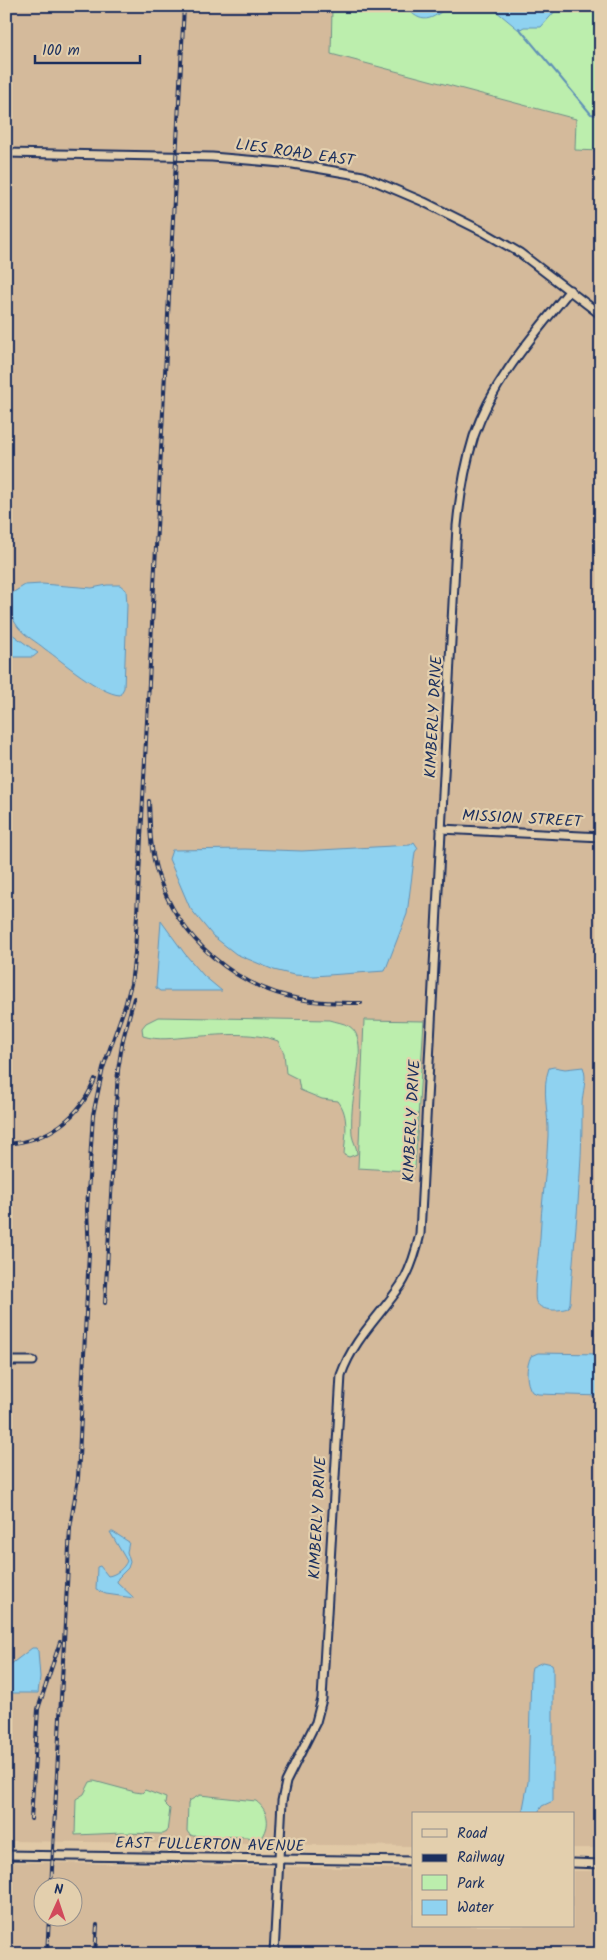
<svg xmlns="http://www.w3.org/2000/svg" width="607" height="1960" font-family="Kalam,sans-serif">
	<rect width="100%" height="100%" fill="#e1c9a6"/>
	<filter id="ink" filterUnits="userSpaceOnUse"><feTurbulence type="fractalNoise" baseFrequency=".02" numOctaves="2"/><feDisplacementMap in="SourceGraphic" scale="10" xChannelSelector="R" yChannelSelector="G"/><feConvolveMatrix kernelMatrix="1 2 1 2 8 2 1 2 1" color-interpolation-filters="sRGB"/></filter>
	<g filter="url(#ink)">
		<g fill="#d4ba9b" fill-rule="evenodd">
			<polygon points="6,6 332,8 331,54 576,119 575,150 601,152 601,1848 573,1848 573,1814 413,1814 413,1846 6,1841"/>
			<path d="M6,1862L413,1869V1926H573V1871H601V1954H6ZM42,1888H72V1918H42Z"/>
		</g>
		<g fill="#bceead" stroke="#6c8e86">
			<polygon points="308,6 599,6 601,151 575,150 576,119 331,54 332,8"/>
			<path d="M158,1017L330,1020C336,1022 344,1023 349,1026C366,1036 357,1070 356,1086C352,1100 351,1120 352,1135C353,1142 357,1146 357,1154L349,1157L344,1155C345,1137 350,1116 338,1101L322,1099L300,1090L298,1079L286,1073L284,1053L278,1041C251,1031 218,1035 189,1037C173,1038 159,1041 143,1036L142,1028L146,1023Z"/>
			<polygon points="364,1020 424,1021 415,1168 408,1171 358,1168"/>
			<polygon points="94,1781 135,1792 142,1793 145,1790 166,1798 165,1804 170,1809 167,1832 163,1834 122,1833 75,1835 76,1799 84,1794 90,1782"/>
			<path d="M200,1795L256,1801C269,1811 271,1826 261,1839H252L247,1837L193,1836L189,1834L187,1831L188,1804L189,1801Z"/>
		</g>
		<g fill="#8fd2f0" stroke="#6191b6">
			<path d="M405,6H449C431,20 422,26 405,6Z"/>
			<polygon points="490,6 557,6 557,9 541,27 524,27 519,30"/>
			<path d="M42,584L92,588L107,585H120L126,590L127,605L124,688L120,695C100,694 62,661 45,649C37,642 25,636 18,627C11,617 7,608 9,595L25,585Z"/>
			<polygon points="6,625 12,634 38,653 33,657 6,657"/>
			<polygon points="414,842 418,848 415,852 407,914 385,971 314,976 294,975 274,970 236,954 213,936 190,908 169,859 172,850 245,849 302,851 410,845"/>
			<polygon points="161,921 185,954 204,976 222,991 160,991 156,988"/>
			<path d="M554,1067L565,1069L583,1067C588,1079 582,1092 582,1105C583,1171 574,1237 570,1303L568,1308C559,1311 542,1312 536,1302C533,1296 539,1249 540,1238C541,1204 547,1170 548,1136C549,1113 541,1090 549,1068Z"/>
			<path d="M538,1353L601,1354V1396L538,1394L532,1392C525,1382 526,1367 531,1356Z"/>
			<path d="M110,1532H113L129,1542L127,1552L130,1562L128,1568L118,1578L117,1582L134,1598L106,1594L96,1590L97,1567L100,1566L108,1576C116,1575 124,1568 127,1561Z"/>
			<polygon points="32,1648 36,1648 38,1651 40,1677 38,1693 6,1693 6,1668"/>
			<polygon points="543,1662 552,1664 553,1668 553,1801 542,1806 537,1814 522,1814 528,1782 531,1672 532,1667"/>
		</g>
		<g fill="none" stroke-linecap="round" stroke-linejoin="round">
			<polyline stroke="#6191b6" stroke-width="2" points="519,28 591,114 601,116"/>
			<defs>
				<g id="minor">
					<polyline points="6,153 212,157 293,164 363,176 424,202 482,231 520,253 601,315"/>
					<polyline points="441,829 601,837"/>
					<polyline points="6,1361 33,1361"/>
					<polyline points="6,1855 413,1861"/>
					<polyline points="573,1863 601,1864"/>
					<path d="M274,1954L282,1801L286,1782L316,1722L322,1699L341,1375C354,1338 380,1316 401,1285C411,1269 416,1252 420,1234L457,526C460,495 465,465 474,436C493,380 534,335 570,290"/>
				</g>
			</defs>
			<use href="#minor" stroke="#1b2f5e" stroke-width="11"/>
			<use href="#minor" stroke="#e3cfad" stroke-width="7"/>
			<defs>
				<g id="rail">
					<path d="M149,801C150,825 150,849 157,872C178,939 236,989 305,1000C323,1003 343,1003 361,1003"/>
					<path d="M6,1144C48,1141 80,1118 95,1079"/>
					<polyline points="105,1303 118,1070 123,1039 134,998"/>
					<polyline points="31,1819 38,1709 60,1642"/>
					<polyline points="51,1888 70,1528 78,1478 89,1252 87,1209 93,1115 103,1068 125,1006 131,984 135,953 184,6"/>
					<polyline points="47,1954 49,1918"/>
					<polyline points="95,1954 97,1925"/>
				</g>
			</defs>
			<use href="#rail" stroke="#1b2f5e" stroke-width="4"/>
			<use href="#rail" stroke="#e3cfad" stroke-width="2" stroke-dasharray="5.5" stroke-linecap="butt"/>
		</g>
	</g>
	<g text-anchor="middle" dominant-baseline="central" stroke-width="4.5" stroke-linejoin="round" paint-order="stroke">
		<g font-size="16" fill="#1b2f5e" stroke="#e3cfad">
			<text transform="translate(295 153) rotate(8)">LIES ROAD EAST</text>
			<text transform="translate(434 717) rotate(-87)">KIMBERLY DRIVE</text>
			<text transform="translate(522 819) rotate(3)">MISSION STREET</text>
			<text transform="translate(412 1121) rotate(-87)">KIMBERLY DRIVE</text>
			<text transform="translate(318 1518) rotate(-87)">KIMBERLY DRIVE</text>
			<text transform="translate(210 1845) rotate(1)">EAST FULLERTON AVENUE</text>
		</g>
	</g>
	<rect width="607" height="1960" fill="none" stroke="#e3cfad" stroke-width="25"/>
	<rect x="12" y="12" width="582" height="1935" fill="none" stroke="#1b2f5e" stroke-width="2" filter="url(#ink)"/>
	<rect x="412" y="1812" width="162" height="115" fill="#e3cfad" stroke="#938f8d"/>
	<rect x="422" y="1829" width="25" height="8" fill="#e3cfad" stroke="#938f8d"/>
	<text x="457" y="1838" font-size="15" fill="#1b2f5e">Road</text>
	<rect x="422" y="1854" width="25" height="8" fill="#1b2f5e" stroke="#938f8d"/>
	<text x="457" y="1862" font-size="15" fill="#1b2f5e">Railway</text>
	<rect x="422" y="1875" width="25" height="15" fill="#bceead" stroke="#938f8d"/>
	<text x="457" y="1888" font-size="15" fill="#1b2f5e">Park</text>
	<rect x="422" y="1900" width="25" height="15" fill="#8fd2f0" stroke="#938f8d"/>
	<text x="457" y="1912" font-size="15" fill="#1b2f5e">Water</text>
	<g transform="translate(58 1902) rotate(3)"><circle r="24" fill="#e3cfad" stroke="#938f8d"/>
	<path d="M0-4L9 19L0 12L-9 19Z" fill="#d1495b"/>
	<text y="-8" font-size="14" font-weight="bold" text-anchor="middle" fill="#1b2f5e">N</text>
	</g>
	<path d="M35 55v8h105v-8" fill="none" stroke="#1b2f5e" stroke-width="2.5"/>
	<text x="42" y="55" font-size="15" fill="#1b2f5e" stroke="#e3cfad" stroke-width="4" paint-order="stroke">100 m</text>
</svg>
